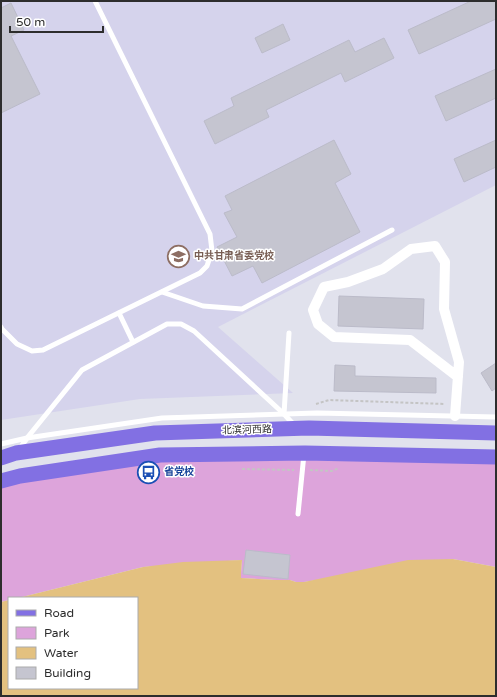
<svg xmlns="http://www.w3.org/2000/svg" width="497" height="697" font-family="'Varela Round','Noto Sans SC',sans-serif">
	<rect width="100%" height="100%" fill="#e1e2ed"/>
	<polygon fill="#d5d3ec" points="1,1 496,1 496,185 218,327 293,393 140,399 1,420"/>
	<polygon fill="#dda4db" points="160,455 496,457 496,567 453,559 304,582 296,582 290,580 276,580 241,578 241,573 242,560 143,567 18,598 9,598 9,600 1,602 1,481"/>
	<polygon fill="#e3c180" points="453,559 496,567 496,696 1,696 1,602 9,600 9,688 137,688 137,598 18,598 143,567 183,562 242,560 241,573 241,578 276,580 290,580 296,582 304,582 408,560"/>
	<g fill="#c5c5d0" stroke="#bbbbc9">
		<polygon points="471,1 496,1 496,19 419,54 408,30"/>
		<polygon points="11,3 24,30 11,36 40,94 1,113 1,8"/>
		<polygon points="283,24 290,40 262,53 255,38"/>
		<polygon points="384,38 394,58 345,82 341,73 266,110 269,117 215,144 204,121 234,106 231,98 349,40 355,52"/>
		<polygon points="496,69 496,98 446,121 435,96"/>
		<polygon points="334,140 351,174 335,183 360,232 262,283 253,266 232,276 217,247 237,237 224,213 232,210 225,196"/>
		<polygon points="496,140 496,167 464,182 454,159"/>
		<polygon points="339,296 424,299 423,329 338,326"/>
		<polygon points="496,363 496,388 492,391 481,373"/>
		<polygon points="335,365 355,366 355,376 436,378 436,393 334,391"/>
		<polygon points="246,550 290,555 288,579 243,574"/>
	</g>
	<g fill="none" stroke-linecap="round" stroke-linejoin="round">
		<g stroke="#c4c4c4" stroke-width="2" stroke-dasharray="3 2" stroke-linecap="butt">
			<polyline points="316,404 329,400 445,404"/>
			<polyline points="242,469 294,470"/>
			<polyline points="310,470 332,471 339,468"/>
		</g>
		<g stroke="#fff" stroke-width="5">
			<polyline points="162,292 203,306 242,309 392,230"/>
			<polyline points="119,313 133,342"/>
			<polyline points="1,327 2,329 17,344 32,351 43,350 200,273 207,266 212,251 210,234 95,1"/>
			<polyline points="284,414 289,333"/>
			<polyline points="1,444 27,438 162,418 317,413 496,417"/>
			<polyline points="19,450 27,438 82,370 167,324 181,324 194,331 284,414 295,426"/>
			<polyline points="298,514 304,454"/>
		</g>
		<polyline stroke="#fff" stroke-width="10" points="455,416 459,362 444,309 445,262 435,246 411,249 383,269 348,282 324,287 313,310 318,324 334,337 410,340 458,377"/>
		<g stroke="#8270e3" stroke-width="15">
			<polyline points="1,458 16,453 155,433 309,428 496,433"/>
			<polyline points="1,481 20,476 160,455 305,453 496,457"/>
		</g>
	</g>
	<defs>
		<symbol id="university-ring" viewBox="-11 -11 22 22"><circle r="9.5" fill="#fff" stroke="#8d6e63" stroke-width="1.5"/><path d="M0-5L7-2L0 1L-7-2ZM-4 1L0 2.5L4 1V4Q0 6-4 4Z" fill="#8d6e63"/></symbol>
		<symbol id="bus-ring" viewBox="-11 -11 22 22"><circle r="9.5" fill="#fff" stroke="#1a4fb4" stroke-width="1.5"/><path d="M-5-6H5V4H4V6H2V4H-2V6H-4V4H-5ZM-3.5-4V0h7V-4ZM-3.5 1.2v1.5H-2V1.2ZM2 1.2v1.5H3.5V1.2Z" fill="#1a4fb4"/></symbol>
	</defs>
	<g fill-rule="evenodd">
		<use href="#university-ring" x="166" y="244" width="25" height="25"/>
		<use href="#bus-ring" x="136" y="460" width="25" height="25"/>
	</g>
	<g text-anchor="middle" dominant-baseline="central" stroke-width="3" stroke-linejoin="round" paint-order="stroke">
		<g font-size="10" font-weight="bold" fill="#785e54" stroke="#fff" text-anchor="start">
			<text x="194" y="256">中共甘肃省委党校</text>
		</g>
		<g font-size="10" fill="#2d2d2d" stroke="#fff">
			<text transform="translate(247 430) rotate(-2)">北滨河西路</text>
		</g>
		<g font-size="10" font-weight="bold" fill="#164399" stroke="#fff" text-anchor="start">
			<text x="164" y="472">省党校</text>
		</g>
	</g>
	<rect width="497" height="697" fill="none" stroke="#2d2d2d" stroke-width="4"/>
	<rect x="8" y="597" width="130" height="92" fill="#ffffff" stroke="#ababab"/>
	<rect x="16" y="610" width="20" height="6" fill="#8270e3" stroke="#ababab"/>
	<text x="44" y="617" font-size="12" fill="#2d2d2d">Road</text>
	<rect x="16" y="627" width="20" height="12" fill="#dda4db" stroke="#ababab"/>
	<text x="44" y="637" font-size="12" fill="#2d2d2d">Park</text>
	<rect x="16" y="647" width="20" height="12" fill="#e3c180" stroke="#ababab"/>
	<text x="44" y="657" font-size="12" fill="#2d2d2d">Water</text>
	<rect x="16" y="667" width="20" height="12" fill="#c5c5d0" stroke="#ababab"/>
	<text x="44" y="677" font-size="12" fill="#2d2d2d">Building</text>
	<path d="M10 26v6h93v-6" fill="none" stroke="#2d2d2d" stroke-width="2"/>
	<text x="16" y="26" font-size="12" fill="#2d2d2d" stroke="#ffffff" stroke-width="3" paint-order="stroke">50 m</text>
</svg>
